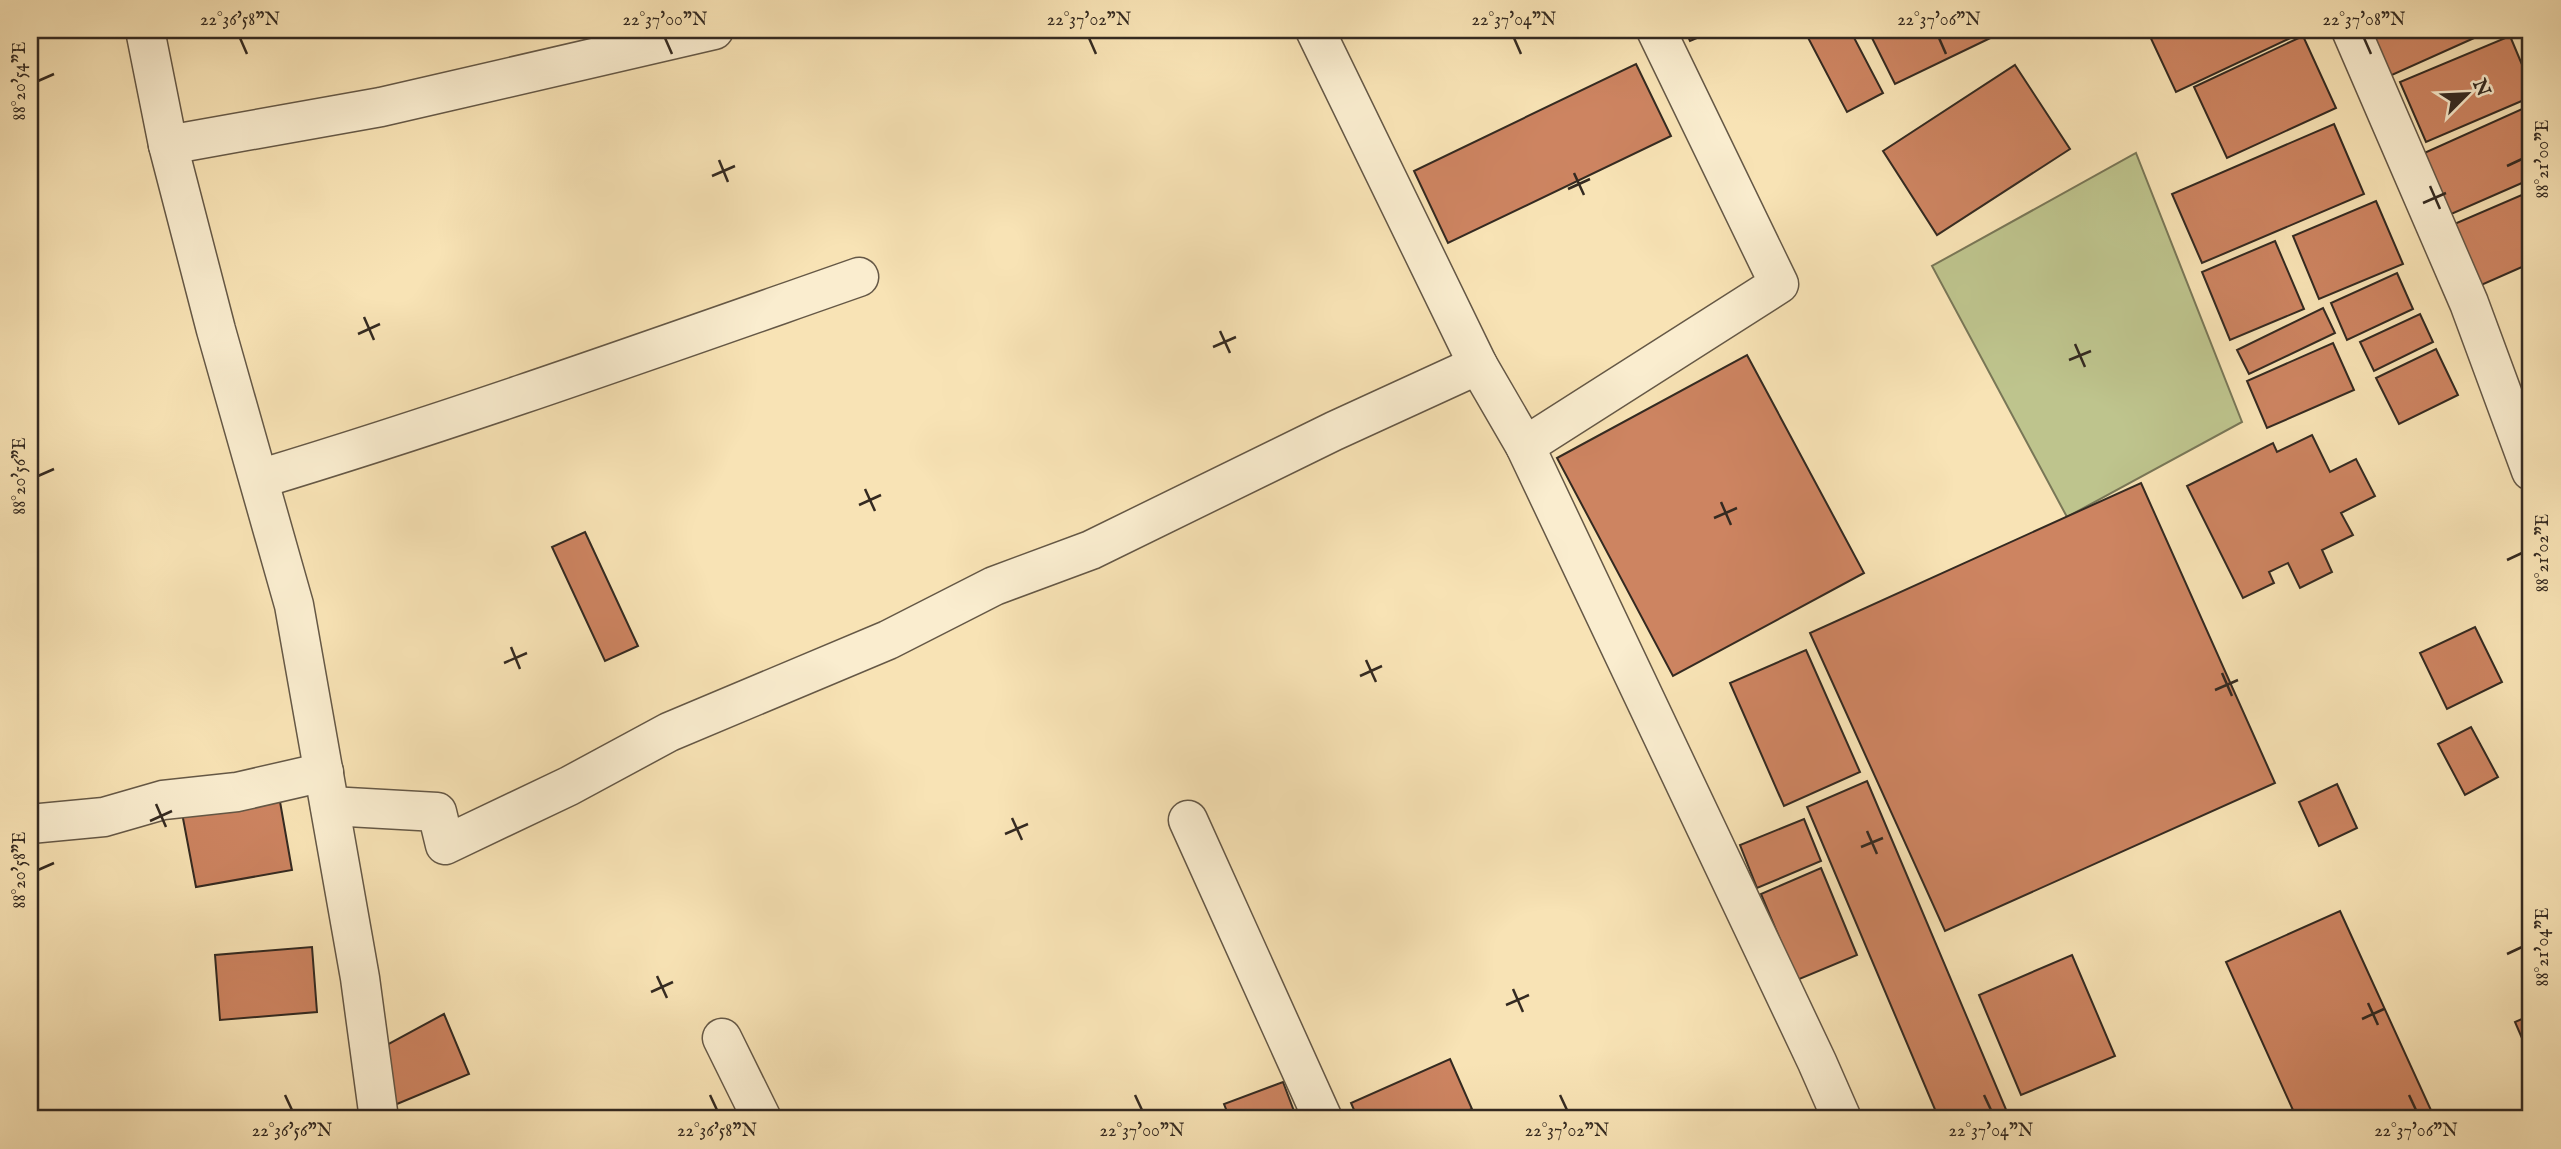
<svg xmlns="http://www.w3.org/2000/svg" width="2561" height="1149" font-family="'IM FELL English',serif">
	<rect width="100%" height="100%" fill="#f8e3b5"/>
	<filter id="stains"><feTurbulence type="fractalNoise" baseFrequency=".00286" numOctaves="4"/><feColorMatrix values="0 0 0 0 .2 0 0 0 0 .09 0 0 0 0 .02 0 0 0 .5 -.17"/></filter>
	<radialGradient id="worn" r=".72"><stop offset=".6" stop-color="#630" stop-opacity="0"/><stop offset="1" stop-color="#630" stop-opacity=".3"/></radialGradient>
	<polygon fill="#bec48d" stroke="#797757" stroke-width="2" points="2136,153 2242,422 2067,517 1932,266"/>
	<g fill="#cd8461" stroke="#342a21" stroke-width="2">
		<polygon points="1685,30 1716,30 1690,41"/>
		<polygon points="1804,30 1850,30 1883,93 1847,112"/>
		<polygon points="1868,30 2007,30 1895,84"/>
		<polygon points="2147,30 2303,30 2303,32 2176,92"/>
		<polygon points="2361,30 2492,30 2383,79"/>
		<polygon points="2303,36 2336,108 2227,158 2194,87"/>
		<polygon points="2510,36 2531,86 2531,97 2426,142 2400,82"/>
		<polygon points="1636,64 1671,136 1448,243 1414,171"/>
		<polygon points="2015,65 2070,149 1937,235 1883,151"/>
		<polygon points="2531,105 2531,179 2449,215 2422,154"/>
		<polygon points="2334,124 2364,194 2202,263 2172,194"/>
		<polygon points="2531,191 2531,263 2479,286 2452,225"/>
		<polygon points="2376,201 2403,264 2319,299 2293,236"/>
		<polygon points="2275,241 2304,309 2230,340 2202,272"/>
		<polygon points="2397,273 2413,309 2347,340 2331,303"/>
		<polygon points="2323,308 2335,333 2249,374 2237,350"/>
		<polygon points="2420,314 2433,342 2374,371 2360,342"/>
		<polygon points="2333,343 2354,390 2267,428 2247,381"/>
		<polygon points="2436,349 2458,395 2399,424 2376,378"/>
		<polygon points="1747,355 1864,573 1673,676 1557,458"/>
		<polygon points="2312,435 2330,472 2356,459 2375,496 2341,513 2353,535 2322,550 2332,572 2300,588 2288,563 2269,572 2274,583 2243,598 2187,486 2273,443 2277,452"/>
		<polygon points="2141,483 2275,783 1945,931 1810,633"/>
		<polygon points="585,532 638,646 605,661 552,547"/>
		<polygon points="2475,627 2502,682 2447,709 2420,653"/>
		<polygon points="1806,650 1860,772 1784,806 1730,683"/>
		<polygon points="2531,680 2531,703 2523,683"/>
		<polygon points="2471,727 2498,777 2465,795 2438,744"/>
		<polygon points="1867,781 2010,1119 1939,1119 1807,807"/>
		<polygon points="2337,784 2357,828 2319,846 2299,802"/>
		<polygon points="279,796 292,870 196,887 182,813"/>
		<polygon points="1804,819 1821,861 1757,888 1740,845"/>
		<polygon points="1821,868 1857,955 1797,980 1761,894"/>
		<polygon points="2340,911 2435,1119 2297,1119 2226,962"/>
		<polygon points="312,947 317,1012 220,1020 215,955"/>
		<polygon points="2072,955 2115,1056 2021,1095 1979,995"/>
		<polygon points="444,1014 469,1074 385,1109 381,1048"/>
		<polygon points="2531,1015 2531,1059 2515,1022"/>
		<polygon points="1450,1059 1472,1109 1449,1119 1358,1119 1351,1103"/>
		<polygon points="1283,1082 1297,1119 1230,1119 1224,1104"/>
	</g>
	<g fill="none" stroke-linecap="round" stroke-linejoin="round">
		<defs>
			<g id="minor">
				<polyline points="145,30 168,145 216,330 294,605 360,978 379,1119"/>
				<polyline points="1315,30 1478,365 1525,446 1817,1062 1842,1119"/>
				<polyline points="2351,30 2469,303 2531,471"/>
				<polyline points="168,145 381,107 714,30"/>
				<polyline points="1525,446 1779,284 1656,30"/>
				<path d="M259,479C461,418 659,347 859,277"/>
				<polyline points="330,806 437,812 445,845 569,786 669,732 888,640 994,586 1091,550 1334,431 1478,365"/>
				<polyline points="1188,820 1323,1119"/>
				<polyline points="30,824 104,817 163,800 237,792 324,772"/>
				<polyline points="722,1038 762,1119"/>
			</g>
		</defs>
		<use href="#minor" stroke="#655846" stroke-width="41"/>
		<use href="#minor" stroke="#faedcf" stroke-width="38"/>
	</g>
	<path fill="none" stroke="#342a21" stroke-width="2.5" d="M240,38L247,54M665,38L672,54M1089,38L1096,54M1514,38L1521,54M1939,38L1946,54M2364,38L2371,54M38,81L54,74M719,160L728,182M2507,166L2522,159M1574,173L1584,195M712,176L735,166M2430,186L2440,209M1568,189L1590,179M2423,203L2446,193M364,317L374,340M1220,331L1230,353M358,334L380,324M2075,344L2085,367M1213,347L1236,337M2069,360L2091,351M38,476L54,469M865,489L875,511M1721,502L1731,525M859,505L881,495M1714,518L1737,508M2507,560L2522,553M511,647L520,669M1366,660L1376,682M504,663L527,653M2222,673L2232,696M1360,676L1382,666M2215,690L2238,680M156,804L166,827M1012,818L1022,840M150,821L172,811M1867,831L1877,854M1005,834L1028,824M1861,847L1883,838M38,870L54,863M2507,954L2522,947M657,976L667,998M1513,989L1523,1012M651,992L673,982M2368,1003L2378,1025M1506,1005L1529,995M2362,1019L2384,1009M285,1095L292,1110M710,1095L717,1110M1135,1095L1142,1110M1560,1095L1567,1110M1984,1095L1991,1110M2409,1095L2416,1110"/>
	<rect width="2561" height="1149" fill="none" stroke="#f8e3b5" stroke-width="77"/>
	<g transform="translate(2467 94) rotate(66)" stroke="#faedcf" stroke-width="5" paint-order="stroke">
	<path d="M0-5L12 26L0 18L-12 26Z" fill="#342a21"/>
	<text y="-10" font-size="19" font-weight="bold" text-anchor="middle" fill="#342a21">N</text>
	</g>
	<rect x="38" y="38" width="2484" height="1072" fill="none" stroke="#342a21" stroke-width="2.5"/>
	<g font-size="18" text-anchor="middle" fill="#342a21">
		<text x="240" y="25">22°36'58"N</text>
		<text x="665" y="25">22°37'00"N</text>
		<text x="1089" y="25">22°37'02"N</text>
		<text x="1514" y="25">22°37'04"N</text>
		<text x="1939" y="25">22°37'06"N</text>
		<text x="2364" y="25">22°37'08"N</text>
		<text transform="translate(19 81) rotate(-90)" y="6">88°20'54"E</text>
		<text transform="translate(2542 159) rotate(-90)" y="6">88°21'00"E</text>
		<text transform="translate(19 476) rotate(-90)" y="6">88°20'56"E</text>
		<text transform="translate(2542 553) rotate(-90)" y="6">88°21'02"E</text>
		<text transform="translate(19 870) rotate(-90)" y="6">88°20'58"E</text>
		<text transform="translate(2542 947) rotate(-90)" y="6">88°21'04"E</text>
		<text x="292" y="1136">22°36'56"N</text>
		<text x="717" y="1136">22°36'58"N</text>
		<text x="1142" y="1136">22°37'00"N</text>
		<text x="1567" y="1136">22°37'02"N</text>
		<text x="1991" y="1136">22°37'04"N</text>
		<text x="2416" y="1136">22°37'06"N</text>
	</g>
	<rect width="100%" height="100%" filter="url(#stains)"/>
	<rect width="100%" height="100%" fill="url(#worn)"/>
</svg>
